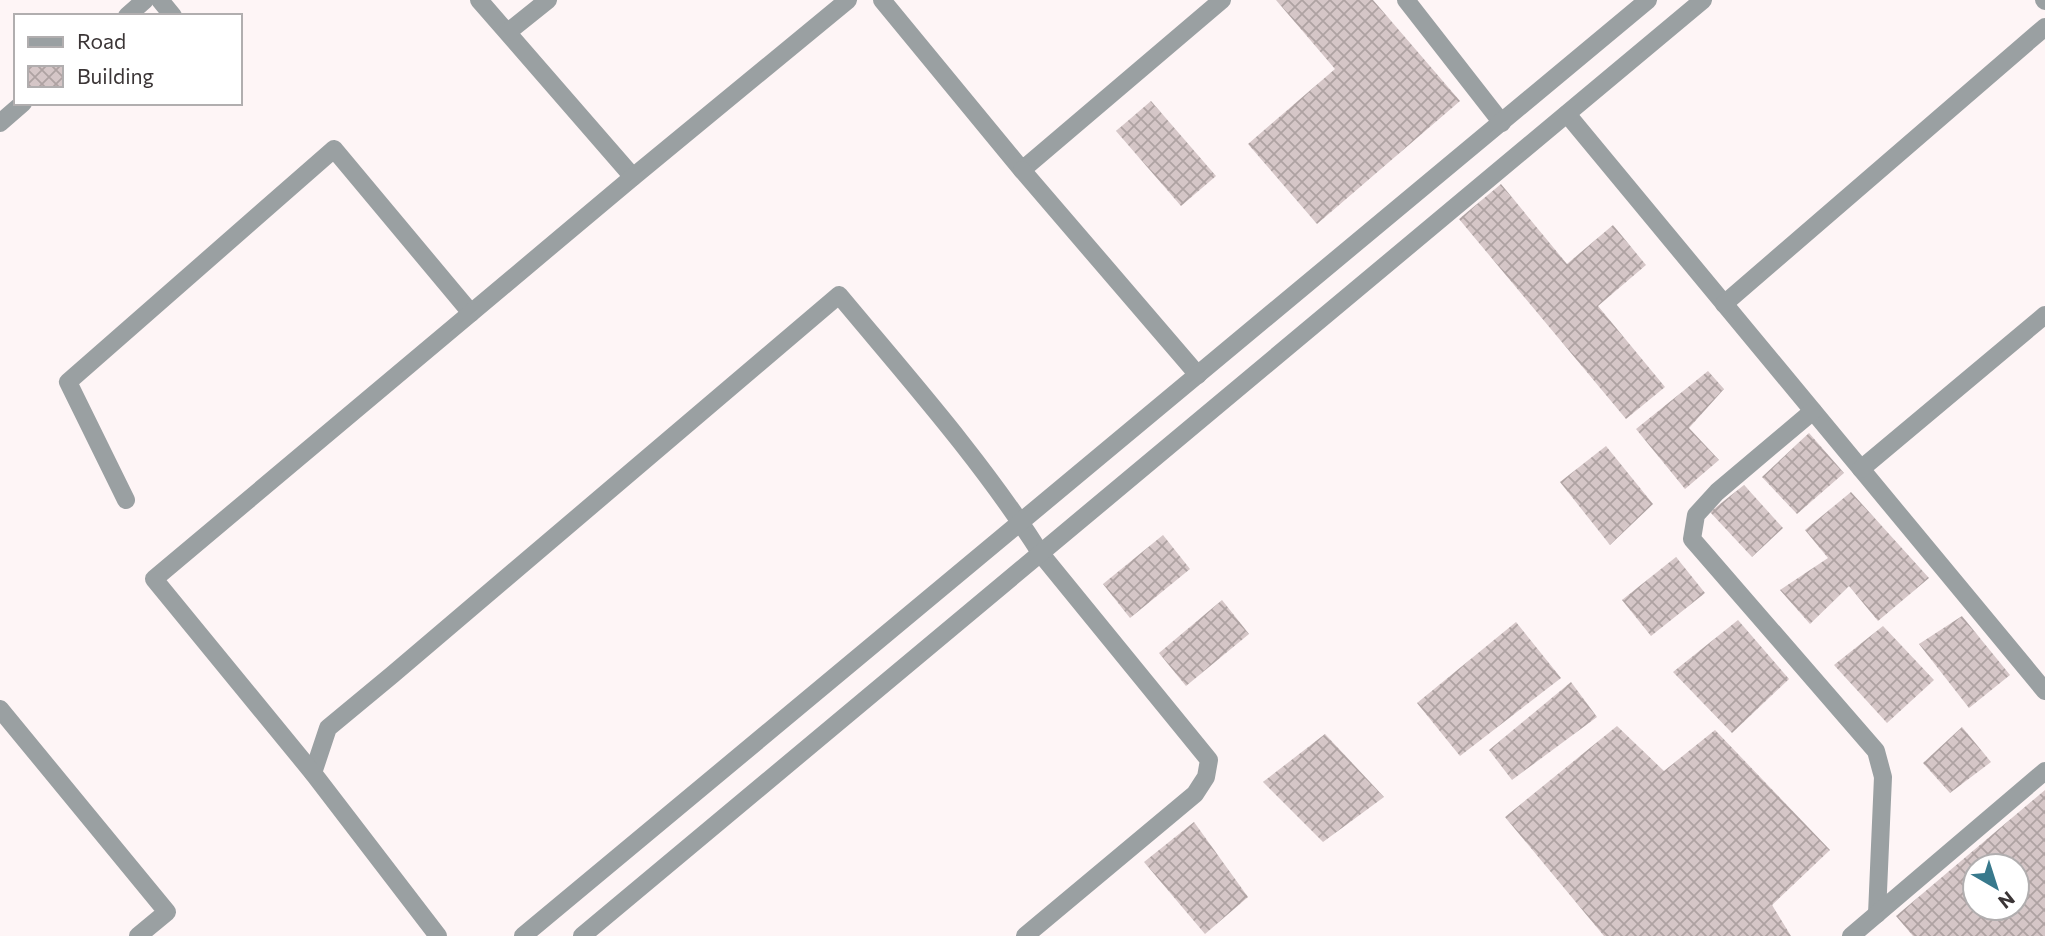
<svg xmlns="http://www.w3.org/2000/svg" width="2045" height="936" font-family="Commissioner,sans-serif">
	<defs>
		<pattern id="building-cross-hatch" width="8" height="8" patternUnits="userSpaceOnUse" patternTransform="scale(1.75)"><rect width="8" height="8" fill="#d5c6c7"/><path d="M0 0l8 8M0 8l8-8" fill="none" stroke="#aea2a2"/></pattern>
	</defs>
	<rect width="100%" height="100%" fill="#fef5f6"/>
	<g fill="url(#building-cross-hatch)" fill-rule="evenodd">
		<polygon points="1276,0 1373,0 1460,101 1317,224 1248,144 1335,69"/>
		<polygon points="1151,101 1216,176 1181,206 1116,131"/>
		<polygon points="1501,184 1567,264 1613,225 1646,265 1598,306 1665,387 1626,419 1459,219"/>
		<polygon points="1708,371 1724,389 1689,428 1719,460 1685,489 1636,429"/>
		<polygon points="1809,433 1844,473 1797,514 1762,477"/>
		<polygon points="1606,446 1653,504 1610,545 1560,482"/>
		<polygon points="1744,485 1783,528 1752,557 1710,512"/>
		<polygon points="1851,492 1929,578 1878,621 1849,586 1810,624 1780,590 1828,558 1805,530"/>
		<polygon points="1163,535 1190,569 1130,618 1103,584"/>
		<polygon points="1676,557 1705,593 1651,636 1622,600"/>
		<polygon points="1222,600 1249,634 1186,686 1159,653"/>
		<polygon points="1962,616 2010,675 1969,708 1919,644"/>
		<polygon points="1738,620 1789,679 1732,733 1673,672"/>
		<polygon points="1516,622 1561,678 1460,756 1417,703"/>
		<polygon points="1883,626 1934,680 1887,723 1834,665"/>
		<polygon points="1571,682 1597,717 1512,780 1489,750"/>
		<polygon points="1617,726 1664,771 1715,730 1830,850 1772,905 1791,936 1604,936 1505,817"/>
		<polygon points="1962,727 1991,762 1950,793 1923,763"/>
		<polygon points="1325,734 1384,797 1323,842 1263,782"/>
		<path d="M2045,790V936H1913L1896,916ZM1975,866H2017V908H1975Z"/>
		<polygon points="1194,822 1248,897 1205,934 1144,862"/>
	</g>
	<g fill="none" stroke-linecap="round" stroke-linejoin="round">
		<g stroke="#9aa0a2" stroke-width="18">
			<polyline points="160,0 173,16"/>
			<polyline points="479,0 633,177"/>
			<polyline points="882,0 1022,170 1222,0"/>
			<polyline points="1406,0 1502,123"/>
			<polyline points="2044,0 2045,1"/>
			<polyline points="127,16 145,0"/>
			<polyline points="508,32 548,0"/>
			<polyline points="1567,114 2045,691"/>
			<polyline points="0,123 23,103"/>
			<polyline points="1022,170 1198,375"/>
			<polyline points="1724,304 2045,27"/>
			<polyline points="1813,411 1717,492 1696,515 1692,539 1876,751 1883,777 1877,914"/>
			<polyline points="1861,469 2045,315"/>
			<polyline points="126,500 68,382 334,149 471,313"/>
			<polyline points="0,709 167,912 138,936"/>
			<path d="M313,773L328,728L392,675L839,295C909,379 983,462 1041,554L1209,760L1206,777L1195,794L1025,936"/>
			<polyline points="438,936 313,773 154,579 633,177 848,0"/>
			<polyline points="523,936 1648,0"/>
			<polyline points="582,936 1703,0"/>
			<polyline points="1851,936 2045,771"/>
		</g>
	</g>
	<rect x="14" y="14" width="228" height="91" fill="#ffffff" stroke="#b1aeaf" stroke-width="2"/>
	<rect x="28" y="37" width="35" height="10" fill="#9aa0a2" stroke="#b1aeaf" stroke-width="2"/>
	<text x="77" y="49" font-size="21" fill="#3b3536">Road</text>
	<rect x="28" y="66" width="35" height="21" fill="url(#building-cross-hatch)" stroke="#b1aeaf" stroke-width="2"/>
	<text x="77" y="84" font-size="21" fill="#3b3536">Building</text>
	<g transform="translate(1996 887) rotate(141)"><circle r="33" fill="#ffffff" stroke="#b1aeaf" stroke-width="2"/>
	<path d="M0-5L12 26L0 18L-12 26Z" fill="#38798c"/>
	<text y="-10" font-size="19" font-weight="bold" text-anchor="middle" fill="#3b3536">N</text>
	</g>
</svg>
